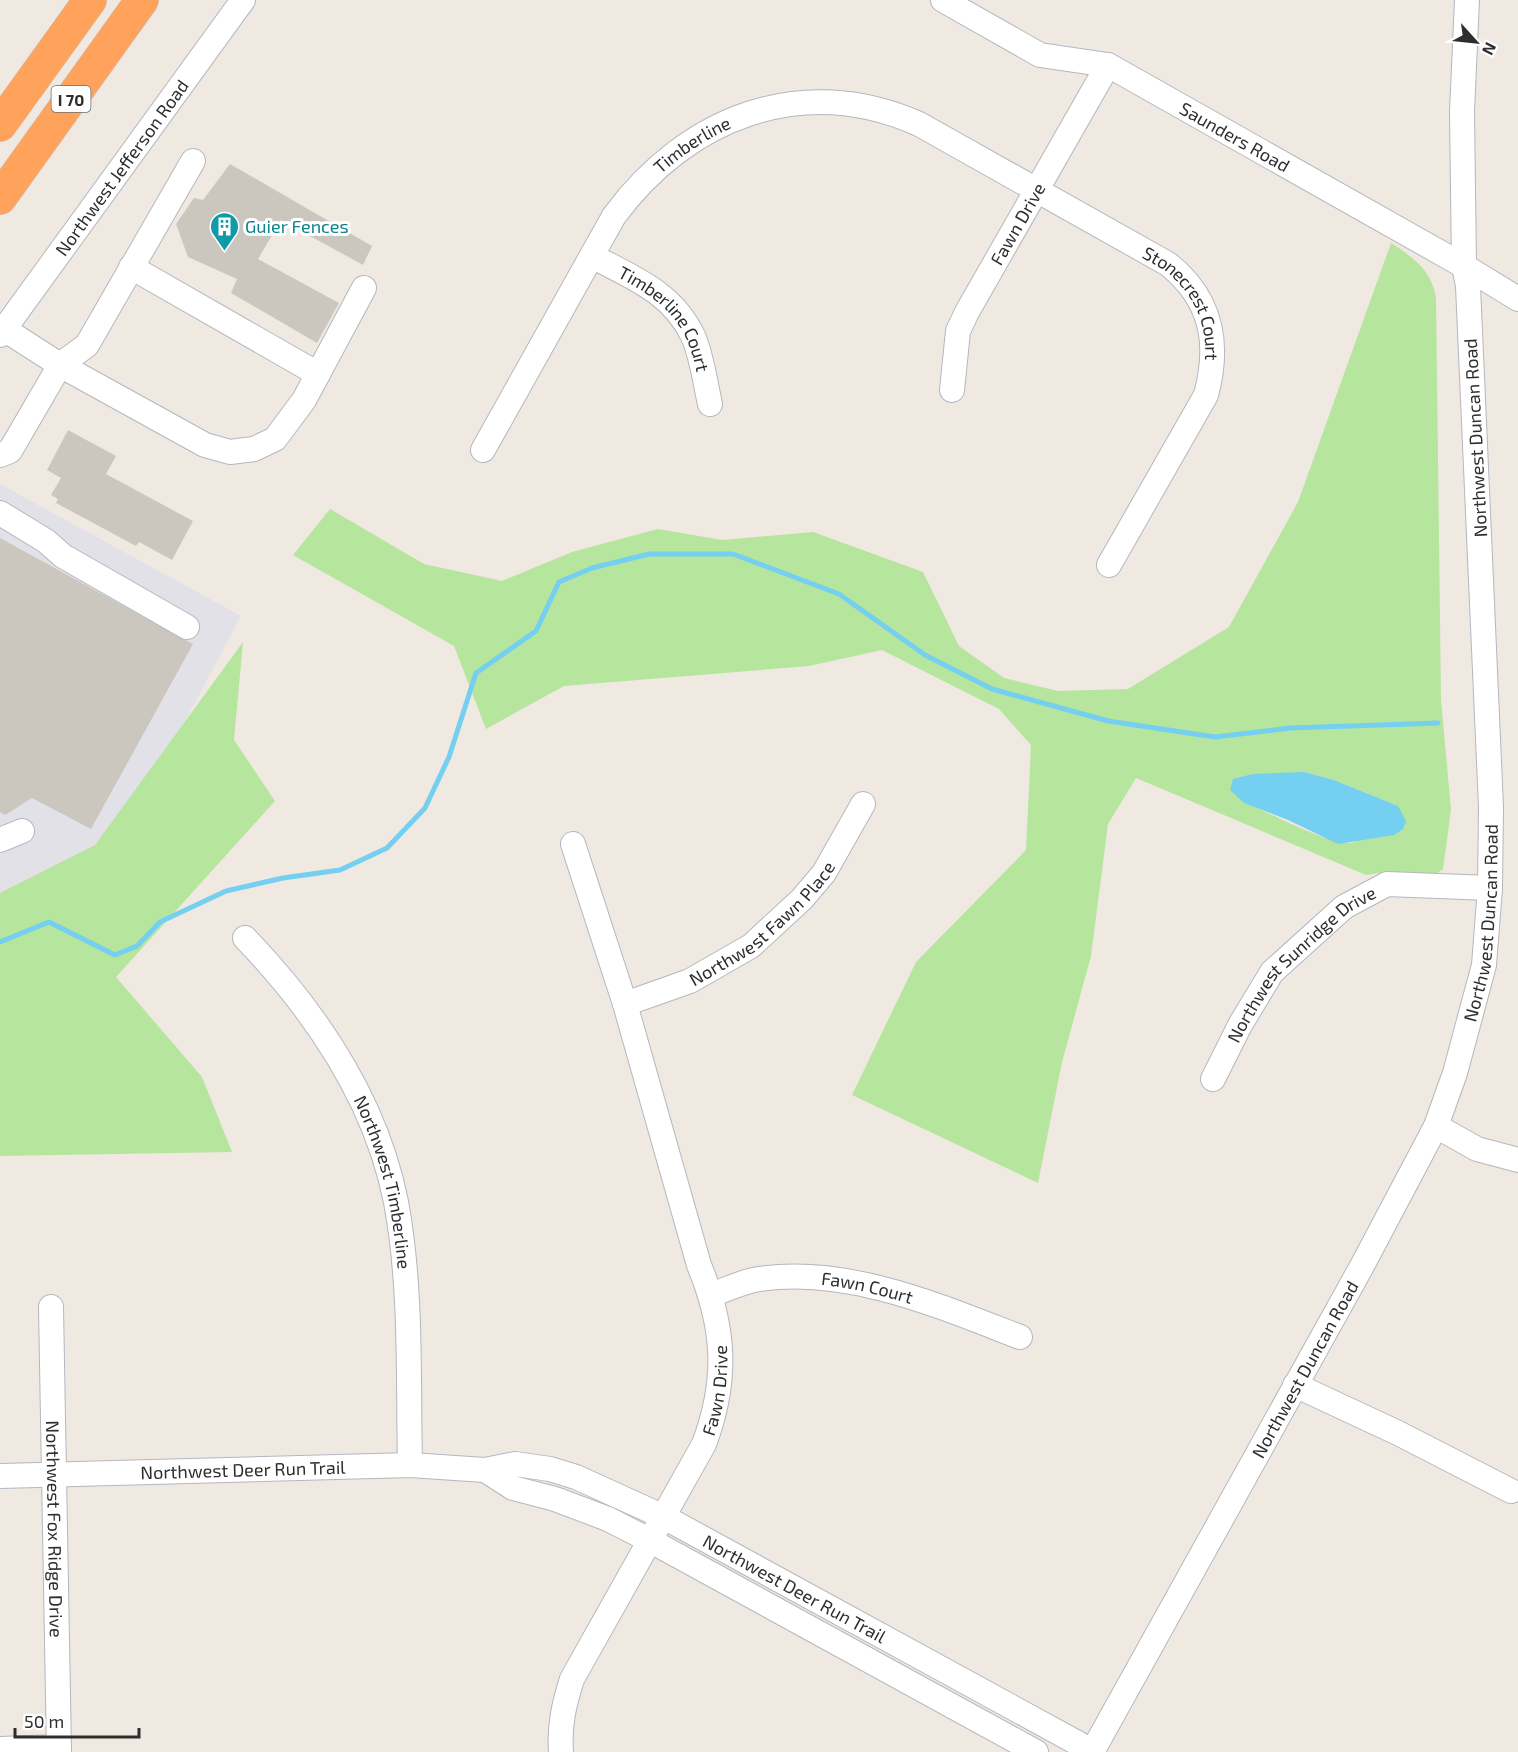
<svg xmlns="http://www.w3.org/2000/svg" width="1518" height="1752" font-family="'Exo 2',sans-serif">
	<rect width="100%" height="100%" fill="#efe9e1"/>
	<polygon fill="#e3e1e8" points="0,484 241,616 15,1041 0,1044"/>
	<g fill="#b6e59e" fill-rule="evenodd">
		<path d="M1391,243C1414,258 1431,270 1436,297L1441,700L1451,810L1443,869L1435,875L1385,872L1366,875L1136,778L1108,824L1091,956L1062,1062L1038,1183L852,1095L916,962L1026,850L1031,745L999,709L882,650L809,666L564,686L486,729L454,646L293,555L330,509L424,564L502,581L572,552L658,529L722,540L813,532L923,572L959,646L1004,678L1058,691L1128,689L1229,627L1298,502ZM1304,772L1334,780L1398,806C1387,815 1366,837 1354,842C1334,849 1269,811 1244,803Z"/>
		<polygon points="243,642 234,740 275,801 116,977 202,1077 232,1152 0,1156 0,893 95,845"/>
	</g>
	<polygon fill="#75cff0" points="1304,772 1334,780 1398,806 1406,821 1403,829 1394,835 1338,844 1288,820 1244,803 1230,790 1233,779 1253,774"/>
	<g fill="none" stroke-linecap="round" stroke-linejoin="round">
		<polyline stroke="#75cff0" stroke-width="5" points="0,942 49,922 115,955 137,946 160,922 226,891 283,878 340,870 387,848 425,808 449,757 476,673 536,631 559,582 592,568 649,554 733,554 839,594 925,655 992,689 1108,721 1215,737 1290,728 1438,723"/>
	</g>
	<g fill="#cbc7bf">
		<polygon points="230,164 372,246 363,265 281,220 258,259 339,303 317,343 231,293 237,279 188,257 176,224 194,198 203,200"/>
		<polygon points="68,430 116,456 106,474 193,521 172,560 139,542 136,546 56,503 58,499 51,495 61,478 47,470"/>
		<polygon points="0,538 193,644 91,829 32,798 5,815 0,812"/>
	</g>
	<g fill="none" stroke-linecap="round" stroke-linejoin="round">
		<defs>
			<g id="minor">
				<path id="s1" d="M943,0L1040,55L1108,65L1464,266L1518,299"/>
				<polyline points="193,161 87,345 60,365 205,445 230,452 254,449 275,439 304,400 364,288"/>
				<path id="s2" d="M592,256C633,278 672,292 693,336C702,356 705,382 710,404"/>
				<polyline points="131,267 318,374"/>
				<path id="s3" d="M0,335L243,0"/>
				<path id="s4" d="M952,390L958,331L967,312L1108,65"/>
				<path id="s5" d="M483,450L614,216C687,117 802,72 919,124L1168,264C1212,299 1220,343 1206,395L1109,565"/>
				<polyline points="0,455 10,451 60,365 4,329"/>
				<polyline points="0,513 46,541 63,556 187,627"/>
				<polyline points="0,840 22,831"/>
				<path id="s6" d="M245,938C315,1011 376,1101 396,1202C412,1288 408,1378 410,1465"/>
				<path id="s7" d="M625,1004L690,981L751,946L802,899L824,873L863,804"/>
				<path id="s8" d="M1213,1079L1240,1025L1272,972L1344,907L1387,884L1490,888"/>
				<polyline points="1436,1126 1477,1149 1518,1160"/>
				<path id="s9" d="M711,1295C726,1290 743,1281 759,1279C848,1266 939,1306 1020,1337"/>
				<path id="s10" d="M51,1307L59,1752"/>
				<polyline points="1295,1385 1398,1433 1511,1491"/>
				<polyline points="485,1470 513,1488 555,1499 608,1519 651,1541 1036,1752"/>
				<path id="s11" d="M0,1476L410,1465L485,1470L515,1464L550,1469L576,1477L664,1517L1092,1751"/>
				<polyline points="0,1749 59,1747"/>
				<path id="s12" d="M561,1752C559,1726 564,1704 572,1679L704,1444C728,1380 725,1328 699,1265L625,1004L573,844"/>
				<path id="s13" d="M1092,1752L1362,1266L1436,1126L1455,1073L1484,965L1490,888L1491,807L1468,286L1464,266L1462,112L1467,0"/>
			</g>
			<g id="highway">
				<polyline points="0,125 90,0"/>
				<polyline points="0,198 142,0"/>
			</g>
		</defs>
		<use href="#minor" stroke="#b4b7c1" stroke-width="26"/>
		<use href="#highway" stroke="#c9c9c9" stroke-width="34"/>
		<use href="#minor" stroke="#fff" stroke-width="24"/>
		<use href="#highway" stroke="#ffa35c" stroke-width="33"/>
	</g>
	<defs>
		<symbol id="building-pin" viewBox="-11 -11 22 30"><path d="M0 17L-7.5 6A9.5 9.5 0 1 1 7.5 6Z" fill="#0f9aa8" stroke="#fff"/><path d="M-4-6H4V6H1V3H-1V6H-4ZM-2.5-4.3h1.7v1.8h-1.7ZM.8-4.3h1.7v1.8H.8ZM-2.5-1h1.7V.8h-1.7ZM.8-1h1.7V.8H.8Z" fill="#fff"/></symbol>
	</defs>
	<g fill-rule="evenodd">
		<use href="#building-pin" x="208" y="210" width="33" height="45"/>
	</g>
	<g text-anchor="middle" dominant-baseline="central" stroke-width="6" stroke-linejoin="round" paint-order="stroke">
		<rect fill="#fff" stroke="#6d6d6d" stroke-width="1.5" x="51.5" y="86" width="39" height="26" rx="4.5"/>
		<g font-size="16" font-weight="bold" fill="#2e2e2e">
			<text x="71" y="99">I 70</text>
		</g>
		<g font-size="18" fill="#2e2e2e" stroke="#fff">
			<text stroke="none"><textPath href="#s1" startOffset="326">Saunders Road</textPath></text>
			<text stroke="none"><textPath href="#s5" startOffset="375">Timberline</textPath></text>
			<text stroke="none"><textPath href="#s3" startOffset="207">Northwest Jefferson Road</textPath></text>
			<text stroke="none"><textPath href="#s4" startOffset="182">Fawn Drive</textPath></text>
			<text stroke="none"><textPath href="#s5" startOffset="942">Stonecrest Court</textPath></text>
			<text stroke="none"><textPath href="#s2" startOffset="100">Timberline Court</textPath></text>
			<text transform="translate(1475 438) rotate(-93)">Northwest Duncan Road</text>
			<text stroke="none"><textPath href="#s7" startOffset="162">Northwest Fawn Place</textPath></text>
			<text stroke="none"><textPath href="#s13" startOffset="924">Northwest Duncan Road</textPath></text>
			<text stroke="none"><textPath href="#s8" startOffset="148">Northwest Sunridge Drive</textPath></text>
			<text stroke="none"><textPath href="#s6" startOffset="286">Northwest Timberline</textPath></text>
			<text stroke="none"><textPath href="#s9" startOffset="160">Fawn Court</textPath></text>
			<text stroke="none"><textPath href="#s13" startOffset="438">Northwest Duncan Road</textPath></text>
			<text stroke="none"><textPath href="#s12" startOffset="399">Fawn Drive</textPath></text>
			<text stroke="none"><textPath href="#s11" startOffset="243">Northwest Deer Run Trail</textPath></text>
			<text stroke="none"><textPath href="#s10" startOffset="222">Northwest Fox Ridge Drive</textPath></text>
			<text stroke="none"><textPath href="#s11" startOffset="824">Northwest Deer Run Trail</textPath></text>
		</g>
		<g font-size="18" fill="#0d838f" stroke="#fff" text-anchor="start">
			<text x="245" y="226">Guier Fences</text>
		</g>
	</g>
	<g transform="translate(1476 42) rotate(117)" stroke="#ffffff" stroke-width="4.5" paint-order="stroke">
	<path d="M0-4.5L10 22L0 15L-10 22Z" fill="#2e2e2e"/>
	<text y="-9" font-size="16" font-weight="bold" text-anchor="middle" fill="#2e2e2e">N</text>
	</g>
	<path d="M15 1728v9h124v-9" fill="none" stroke="#2e2e2e" stroke-width="3"/>
	<text x="24" y="1728" font-size="18" fill="#2e2e2e" stroke="#ffffff" stroke-width="4.5" paint-order="stroke">50 m</text>
</svg>
